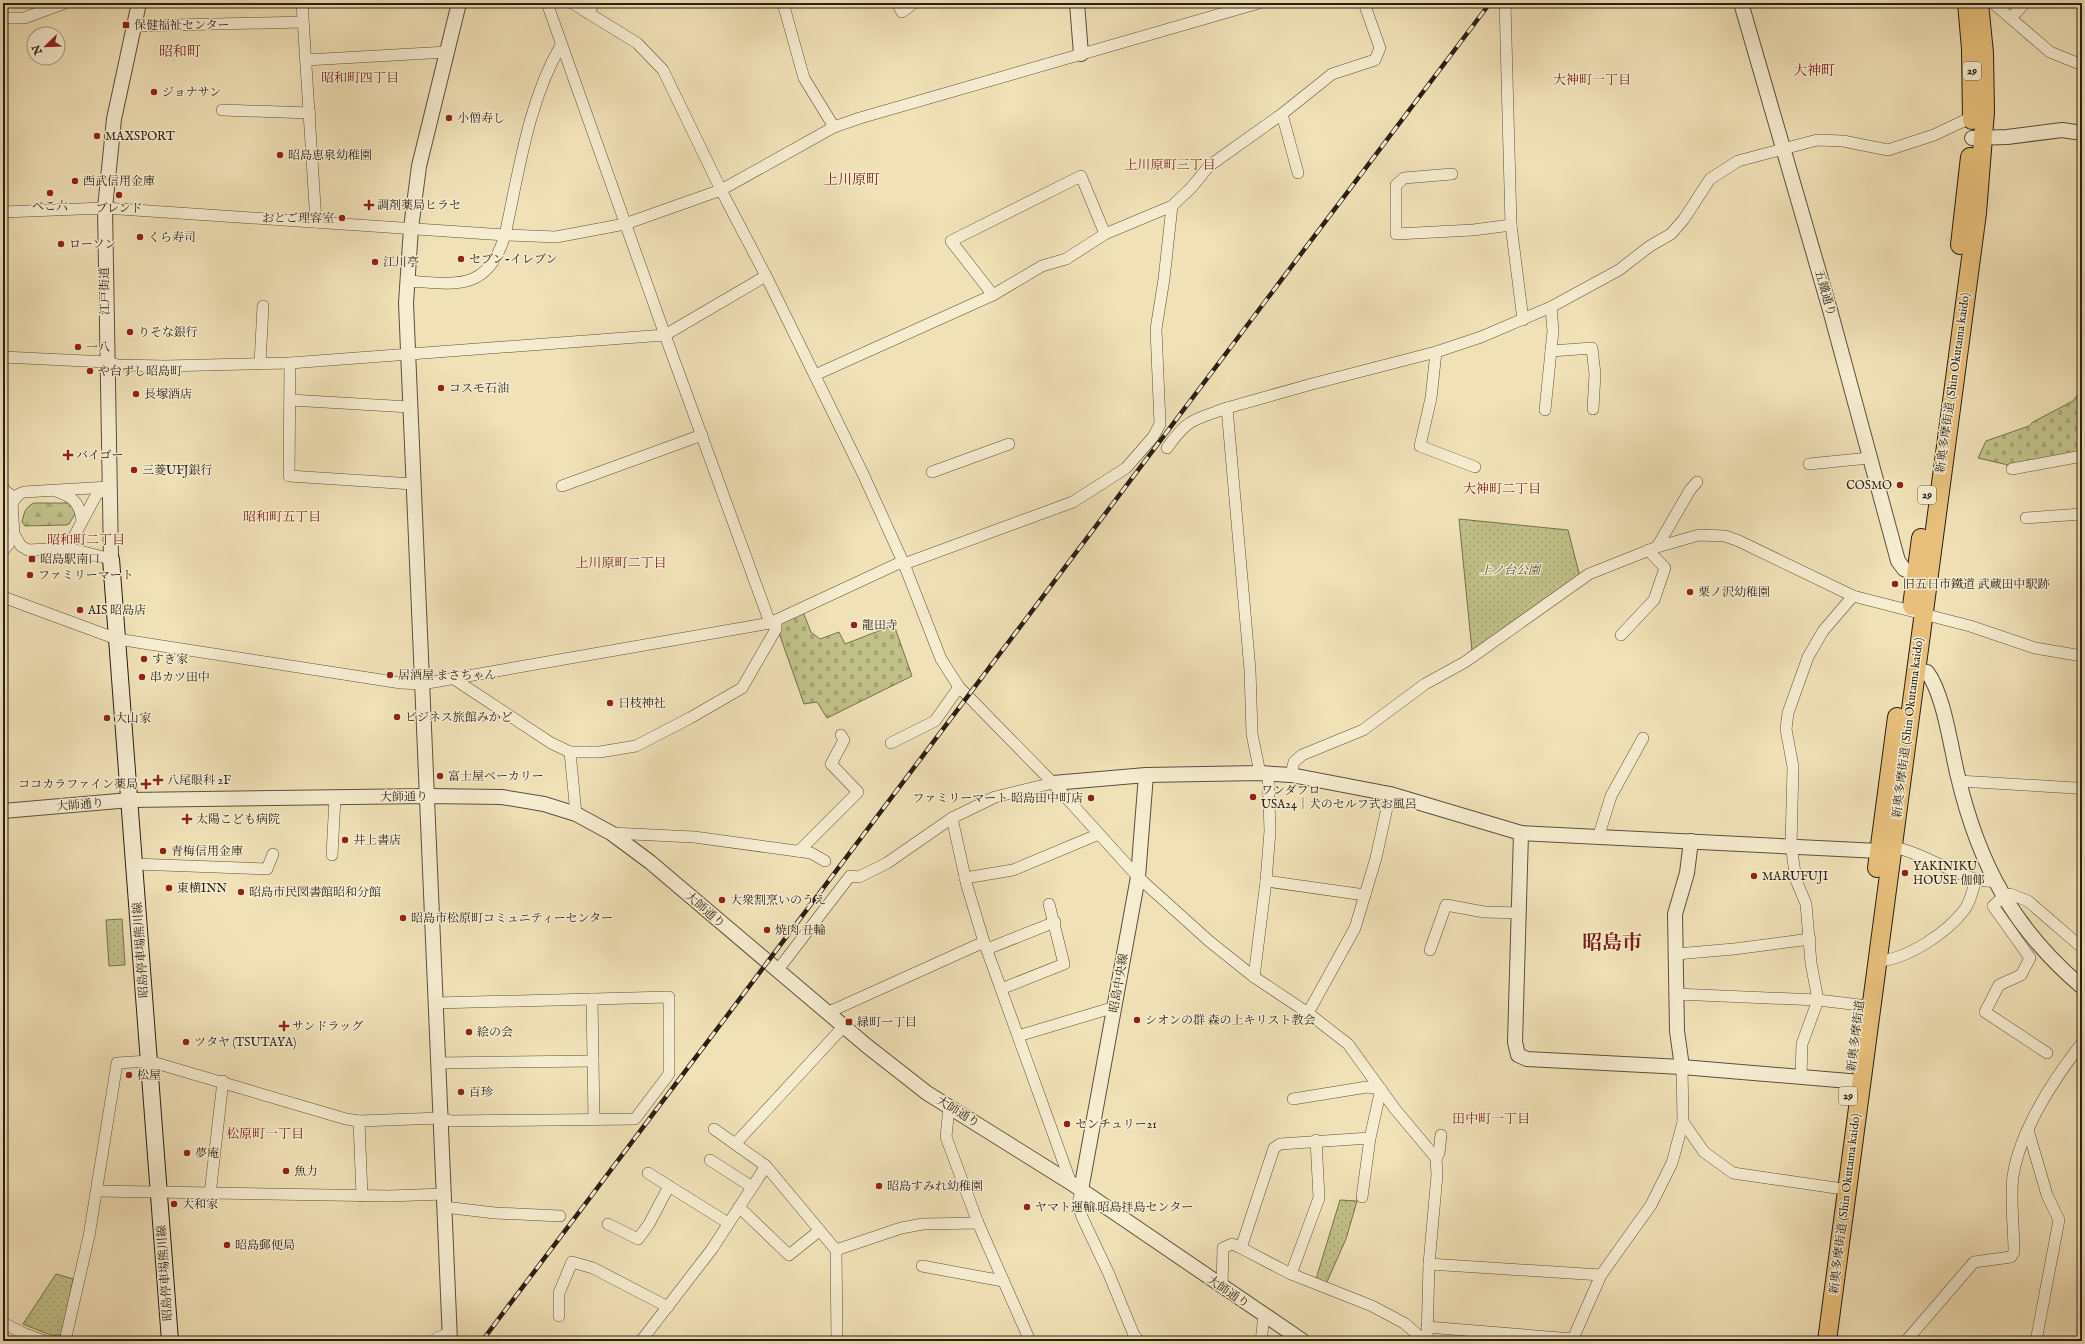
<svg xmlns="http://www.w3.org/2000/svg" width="2085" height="1344" font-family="'IM FELL English','Noto Serif JP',serif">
	<defs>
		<pattern id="forest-firs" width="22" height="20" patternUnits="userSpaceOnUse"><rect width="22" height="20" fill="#c1c189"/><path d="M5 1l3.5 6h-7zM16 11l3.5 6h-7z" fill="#a6a576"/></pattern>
		<pattern id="cemetery-stones" width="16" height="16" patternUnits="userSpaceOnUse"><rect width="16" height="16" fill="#c1c189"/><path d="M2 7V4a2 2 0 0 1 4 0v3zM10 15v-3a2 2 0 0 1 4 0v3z" fill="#a6a576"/></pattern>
		<pattern id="park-dots" width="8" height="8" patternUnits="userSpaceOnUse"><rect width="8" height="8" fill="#c1c189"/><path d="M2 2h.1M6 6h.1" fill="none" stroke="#a6a576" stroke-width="1.8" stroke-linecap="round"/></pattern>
	</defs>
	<rect width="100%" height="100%" fill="#f1e1b7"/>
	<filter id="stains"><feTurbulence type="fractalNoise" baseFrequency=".005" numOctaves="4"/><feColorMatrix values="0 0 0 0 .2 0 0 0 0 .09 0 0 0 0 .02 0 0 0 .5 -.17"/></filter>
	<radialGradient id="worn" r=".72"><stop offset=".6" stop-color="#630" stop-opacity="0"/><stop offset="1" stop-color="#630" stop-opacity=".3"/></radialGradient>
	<path fill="url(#forest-firs)" stroke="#747050" d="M34,503H68L72,505L75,514L69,524L66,525L25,526L22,522C24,513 25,507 34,503Z"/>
	<g fill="url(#cemetery-stones)" stroke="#747050">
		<polygon points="2082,389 2082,452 2008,465 1978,458 1986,441 2029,426 2033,422 2073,401"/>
		<polygon points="803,612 811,632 820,639 839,632 845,644 894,625 912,676 827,718 817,702 804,704 778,630 782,620"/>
	</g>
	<g fill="url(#park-dots)" stroke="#747050">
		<polygon points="1459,519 1568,530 1580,577 1472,651"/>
		<polygon points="122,919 125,965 109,966 106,920"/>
		<polygon points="1340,1200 1357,1201 1346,1239 1326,1284 1316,1279"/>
		<polygon points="56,1274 73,1279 63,1334 53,1336 23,1324"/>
	</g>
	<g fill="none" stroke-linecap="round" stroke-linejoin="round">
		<defs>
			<g id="minor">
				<polyline points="302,3 316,222"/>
				<polyline points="547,3 665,335 770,623"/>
				<polyline points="572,3 637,43 663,70 721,190 766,276 864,476 904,564 941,659 959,687 1053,783 1138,877 1209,941 1254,977 1308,1013 1348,1044 1395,1109 1436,1158 1437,1175 1429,1264 1427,1341"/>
				<polyline points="783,3 804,78 834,127"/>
				<polyline points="897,3 902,12 914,3"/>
				<polyline points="1505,3 1511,225 1523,320"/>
				<polyline points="1993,3 2050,52 2082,65"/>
				<polyline points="588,13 594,3"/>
				<polyline points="3,18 24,18 65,3"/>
				<polyline points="2011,18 2025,3"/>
				<polyline points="133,26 303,22"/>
				<polyline points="306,60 447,52"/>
				<polyline points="222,110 310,113"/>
				<polyline points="1282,114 1298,173"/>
				<polyline points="1452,174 1404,178 1396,185 1396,234 1473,230 1511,225"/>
				<polyline points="3,212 105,208 505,235 556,237 625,224 721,190 834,127 860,118 1259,3"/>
				<path d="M407,281C456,284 488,292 505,235C519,171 528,102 561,45"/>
				<polyline points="993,295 951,241 1081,176 1105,234"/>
				<polyline points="1551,351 1592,348 1595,374 1593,409"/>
				<polyline points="1436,352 1431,398 1420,446 1475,467"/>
				<polyline points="3,357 107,362 118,365 165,366 290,363 665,335 766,276"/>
				<polyline points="260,363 263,306"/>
				<polyline points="290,363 289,476 413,484"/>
				<polyline points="815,375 993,295 1042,266 1066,259 1105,234 1172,206 1191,188 1209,166 1282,114 1332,74 1375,60 1380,48 1364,3"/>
				<polyline points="290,400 410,407"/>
				<polyline points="1545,410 1553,331 1551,307"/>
				<path d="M1167,448C1188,418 1194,420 1227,408"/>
				<polyline points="1809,464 1869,458"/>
				<polyline points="2012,469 2082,456"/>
				<polyline points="932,472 1009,444"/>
				<polyline points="562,486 702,435"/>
				<polyline points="3,487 5,491 15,498"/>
				<polyline points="109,487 24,492 19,494 12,503 14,534 21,546 28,550 68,548 111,559"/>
				<path d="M56,491C73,497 79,502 82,520"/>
				<polyline points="2026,518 2082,514"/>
				<polyline points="1657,547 1690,490 1697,482"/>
				<polyline points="68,548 93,501 97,494 108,488"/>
				<polyline points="3,551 8,545 14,534"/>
				<polyline points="3,597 117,639 401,683 422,684 770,623 897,564 904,564 1073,502 1126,468 1153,437 1160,424 1156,329 1164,279 1172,206"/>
				<polyline points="1621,635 1654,600 1665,568 1648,550"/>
				<polyline points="454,679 551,743 570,752 600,752 636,746 690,718 742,688 776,629 776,620"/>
				<polyline points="891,743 935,721 959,687"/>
				<polyline points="570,752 576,814"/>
				<polyline points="1260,773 1252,734 1250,670 1227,408 1312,384 1436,352 1481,337 1551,307 1619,270 1650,246 1671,234 1684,219 1710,179 1738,161 1817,140 1843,141 1888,150 1934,135 1972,117"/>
				<polyline points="1291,775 1294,762 1302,755 1363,730 1425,684 1465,662 1589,574 1657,547 1699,535 1725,536 1739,541 1853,596 1970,626 2035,648 2082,656"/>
				<polyline points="1959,781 2076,788 2082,790"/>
				<polyline points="952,818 967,886 984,942 1071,1183"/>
				<polyline points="611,833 694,837 811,853 825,861"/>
				<polyline points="1598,838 1611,796 1643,738"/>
				<path d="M1892,847C1925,852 1966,884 1994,881"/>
				<polyline points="799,851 858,792 831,764 844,740 841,735"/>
				<polyline points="332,855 335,798"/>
				<polyline points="134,864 267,869 273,854"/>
				<polyline points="965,878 1013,870 1099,834"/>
				<polyline points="1266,881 1365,895"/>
				<polyline points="987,949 1055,922"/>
				<polyline points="1430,950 1446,905 1484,912 1519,913"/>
				<polyline points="1676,954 1734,949 1810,939"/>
				<path d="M1877,961C1907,960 1948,932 1965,909C1971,901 1973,888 1976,879"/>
				<polyline points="777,971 850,876 859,877 887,863 952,818 995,797 1053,783"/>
				<polyline points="1254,977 1266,881 1270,831 1268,774"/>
				<polyline points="1001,989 1064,964 1049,904"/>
				<polyline points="1676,994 1818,1000 1860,1005"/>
				<polyline points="592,999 594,1119"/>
				<polyline points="829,1012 984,942"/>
				<polyline points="1308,1013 1355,928 1376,858 1390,794"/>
				<polyline points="1018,1036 1115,1007"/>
				<polyline points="2047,1053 1985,1012 1999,985 2021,975 2030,958 1993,906 2003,897 2010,894 2028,901 2079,945 2082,944"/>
				<polyline points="438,1063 593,1061"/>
				<polyline points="1801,1076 1802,1044 1818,1000 1811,963 1806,904 1796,880 1791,845 1793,767 1786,729 1788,713 1808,657 1823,631 1853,596"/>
				<polyline points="1293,1099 1367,1087 1381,1089"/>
				<polyline points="949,1107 946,1137 978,1223 1030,1341"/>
				<polyline points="359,1121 362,1196"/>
				<polyline points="1683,1122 1704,1152 1733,1173 1836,1188"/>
				<polyline points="714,1129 766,1166 836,1250 837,1341"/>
				<polyline points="2028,1130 2047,1195 2059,1220 2036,1341"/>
				<polyline points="735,1144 844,1026"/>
				<polyline points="1436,1158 1439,1153 1441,1135"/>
				<polyline points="710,1160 752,1187"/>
				<polyline points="648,1173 728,1223"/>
				<polyline points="1081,1190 1078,1204 1082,1217 1108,1272 1134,1335 1139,1341"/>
				<polyline points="97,1191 389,1196 444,1194"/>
				<polyline points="210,1194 223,1081"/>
				<polyline points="1362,1197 1370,1138"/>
				<polyline points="444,1207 495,1213 560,1216"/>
				<polyline points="739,1207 789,1255 819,1231"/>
				<polyline points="608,1224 638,1239 649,1224 669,1186"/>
				<polyline points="1241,1248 1291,1274 1372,1306 1404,1323 1425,1341"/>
				<polyline points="836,1250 901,1228 923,1224 978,1223"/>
				<polyline points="1429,1264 1601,1275"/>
				<polyline points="922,1266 1003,1281"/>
				<polyline points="1291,1274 1319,1198 1316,1140"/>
				<polyline points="1222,1288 1223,1248 1232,1244 1241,1248 1274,1148 1280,1144 1370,1138 1381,1089"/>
				<polyline points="559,1316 559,1293 572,1262 593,1268 668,1307"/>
				<polyline points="3,1323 25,1334 44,1341"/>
				<polyline points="1427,1327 1573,1339"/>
				<polyline points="65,1341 89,1236 117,1063 149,1061 346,1119 359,1121 441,1118 451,1121 635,1119 669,1074 669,997 436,1003"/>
				<polyline points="437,1341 437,1338 450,1333"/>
				<polyline points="641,1341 712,1249 766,1166"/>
				<polyline points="1261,1341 1264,1316"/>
				<polyline points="1572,1341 1601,1275 1651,1205 1672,1163 1683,1122 1682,1067"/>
				<path d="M1906,1341L1974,1262L2011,1257L2014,1252C2014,1230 2010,1197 2013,1176C2020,1131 2054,1079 2082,1043"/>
			</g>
			<g id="tertiary">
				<polyline points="1077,3 1081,54"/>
				<polyline points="1741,3 1830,310 1898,561 1904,569 1916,574"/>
				<polyline points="1972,138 2007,137 2062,130 2082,133"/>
				<polyline points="111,559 105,208 114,119 139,3"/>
				<path d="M1915,669L1927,672C1944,694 1951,749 1958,777C1979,865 2013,928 2082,987"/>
				<polyline points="1053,783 1146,775 1260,773 1291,775 1390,794 1521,833 1879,851 1888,848"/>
				<polyline points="3,811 130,800 428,796 502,797 544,804 576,814 611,833 650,862 867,1046 927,1093 1071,1183 1303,1341"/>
				<polyline points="1521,833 1515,1042 1518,1055 1527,1059 1682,1067 1861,1082"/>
				<polyline points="1682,1067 1677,1031 1675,914 1687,873 1691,841"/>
				<polyline points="1081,1190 1138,877 1146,775"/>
				<polyline points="450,1341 406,303 411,228 419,166 459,3"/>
			</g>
			<polyline id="secondary" points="111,559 170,1341"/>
			<g id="primary">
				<polyline points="1967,3 1971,49 1972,120"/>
				<polyline points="1960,245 1970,157"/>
				<polyline points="1912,606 1921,538"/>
				<polyline points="1877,868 1897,717"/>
				<polyline points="1827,1341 1977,213 1985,112 1984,53 1979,3"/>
			</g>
		</defs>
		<use href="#minor" stroke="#5a503e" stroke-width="12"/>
		<use href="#tertiary" stroke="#5a503e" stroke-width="16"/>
		<use href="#secondary" stroke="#271f16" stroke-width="18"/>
		<use href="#primary" stroke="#271f16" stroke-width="20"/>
		<use href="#minor" stroke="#f6ecd0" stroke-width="11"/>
		<use href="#tertiary" stroke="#f6ecd0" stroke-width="14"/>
		<use href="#secondary" stroke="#f6ecd0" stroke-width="16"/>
		<use href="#primary" stroke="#e8c07c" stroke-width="18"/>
		<defs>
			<polyline id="rail" points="482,1341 1490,3"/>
		</defs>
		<use href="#rail" stroke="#271f16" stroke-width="4.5"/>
		<use href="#rail" stroke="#f6ecd0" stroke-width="3" stroke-dasharray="9" stroke-linecap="butt"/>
	</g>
	<g fill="#8f2418" stroke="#f6ecd0" stroke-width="1.5">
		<rect x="122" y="21" width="8" height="8" rx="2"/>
		<circle cx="154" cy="92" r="4"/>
		<circle cx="449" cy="118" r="4"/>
		<circle cx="97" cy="136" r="4"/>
		<circle cx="280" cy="155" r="4"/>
		<circle cx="75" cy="181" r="4"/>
		<circle cx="50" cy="193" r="4"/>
		<circle cx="119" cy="195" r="4"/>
		<path d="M367 199h4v4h4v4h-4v4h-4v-4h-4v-4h4z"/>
		<circle cx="342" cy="218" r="4"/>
		<circle cx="140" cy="237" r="4"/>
		<circle cx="61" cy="244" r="4"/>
		<circle cx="461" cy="259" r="4"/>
		<circle cx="375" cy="262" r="4"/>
		<circle cx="130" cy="332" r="4"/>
		<circle cx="78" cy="347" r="4"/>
		<circle cx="90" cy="371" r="4"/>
		<circle cx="441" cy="388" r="4"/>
		<circle cx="136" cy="394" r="4"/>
		<path d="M66 449h4v4h4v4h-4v4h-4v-4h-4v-4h4z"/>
		<circle cx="134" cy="470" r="4"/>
		<circle cx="1900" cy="485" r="4"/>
		<rect x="28" y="555" width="8" height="8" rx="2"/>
		<circle cx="30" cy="575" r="4"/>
		<circle cx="1895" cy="584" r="4"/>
		<circle cx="1690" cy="592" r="4"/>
		<circle cx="80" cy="610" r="4"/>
		<circle cx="854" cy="625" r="4"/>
		<circle cx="144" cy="659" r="4"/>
		<circle cx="390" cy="675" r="4"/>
		<circle cx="142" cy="677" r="4"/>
		<circle cx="610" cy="703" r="4"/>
		<circle cx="397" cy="717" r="4"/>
		<circle cx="107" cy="718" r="4"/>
		<circle cx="440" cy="776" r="4"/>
		<path d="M156 774h4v4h4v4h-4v4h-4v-4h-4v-4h4z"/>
		<path d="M144 778h4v4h4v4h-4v4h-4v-4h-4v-4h4z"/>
		<circle cx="1253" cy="797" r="4"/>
		<circle cx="1091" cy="798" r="4"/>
		<path d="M185 813h4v4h4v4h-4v4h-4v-4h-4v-4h4z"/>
		<circle cx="345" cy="840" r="4"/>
		<circle cx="163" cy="851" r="4"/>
		<circle cx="1905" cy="873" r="4"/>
		<circle cx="1754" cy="876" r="4"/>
		<circle cx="169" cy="888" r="4"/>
		<circle cx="241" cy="892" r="4"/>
		<circle cx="722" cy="900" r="4"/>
		<circle cx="403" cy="918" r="4"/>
		<circle cx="767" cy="930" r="4"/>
		<circle cx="1137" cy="1020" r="4"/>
		<rect x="845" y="1018" width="8" height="8" rx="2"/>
		<path d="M282 1020h4v4h4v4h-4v4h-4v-4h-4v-4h4z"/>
		<circle cx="469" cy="1032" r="4"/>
		<circle cx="186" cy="1042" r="4"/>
		<circle cx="129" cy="1075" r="4"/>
		<circle cx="461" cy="1092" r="4"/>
		<circle cx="1067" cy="1124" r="4"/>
		<circle cx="187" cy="1153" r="4"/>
		<circle cx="286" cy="1171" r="4"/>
		<circle cx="879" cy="1186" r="4"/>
		<circle cx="174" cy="1204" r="4"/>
		<circle cx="1027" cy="1207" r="4"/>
		<circle cx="227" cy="1245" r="4"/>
	</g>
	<g text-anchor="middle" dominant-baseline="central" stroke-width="3" stroke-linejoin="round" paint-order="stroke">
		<g fill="#f6ecd0" stroke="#655c4e" stroke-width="1">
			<rect x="1963" y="62" width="18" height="18" rx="3"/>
			<rect x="1918" y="486" width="18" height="18" rx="3"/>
			<rect x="1839" y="1087" width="18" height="18" rx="3"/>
		</g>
		<g font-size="11" font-weight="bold" fill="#271f16">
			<text x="1972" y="71">29</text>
			<text x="1927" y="495">29</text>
			<text x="1848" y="1096">29</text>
		</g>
		<g font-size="12" fill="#271f16" stroke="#f6ecd0" text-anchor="start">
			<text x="134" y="25">保健福祉センター</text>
			<text x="162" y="92">ジョナサン</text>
			<text x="457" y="118">小僧寿し</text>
			<text x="105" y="136">MAXSPORT</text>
			<text x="288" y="155">昭島恵泉幼稚園</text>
			<text x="83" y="181">西武信用金庫</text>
			<text x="377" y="205">調剤薬局ヒラセ</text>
			<text x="50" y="206" text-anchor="middle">べこ六</text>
			<text x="119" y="208" text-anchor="middle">ブレンド</text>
			<text x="334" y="218" text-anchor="end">おとご理容室</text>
			<text x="148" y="237">くら寿司</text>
			<text x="69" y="244">ローソン</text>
			<text x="469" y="259">セブン-イレブン</text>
			<text x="383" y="262">江川亭</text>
			<text x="138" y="332">りそな銀行</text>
			<text x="86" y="347">一八</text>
			<text x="98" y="371">や台ずし昭島町</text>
			<text x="449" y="388">コスモ石油</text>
			<text x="144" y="394">長塚酒店</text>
			<text x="76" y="455">バイゴー</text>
			<text x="142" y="470">三菱UFJ銀行</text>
			<text x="1892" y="485" text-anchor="end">COSMO</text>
			<text x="40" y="559">昭島駅南口</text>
			<text x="38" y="575">ファミリーマート</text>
			<text x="1903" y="584">旧五日市鐵道 武蔵田中駅跡</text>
			<text x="1698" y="592">栗ノ沢幼稚園</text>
			<text x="88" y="610">AIS 昭島店</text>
			<text x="862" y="625">龍田寺</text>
			<text x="152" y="659">すき家</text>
			<text x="398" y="675">居酒屋 まさちゃん</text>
			<text x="150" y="677">串カツ田中</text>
			<text x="618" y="703">日枝神社</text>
			<text x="405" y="717">ビジネス旅館みかど</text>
			<text x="115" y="718">大山家</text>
			<text x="448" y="776">富士屋ベーカリー</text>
			<text x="167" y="780">八尾眼科 2F</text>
			<text x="138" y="784" text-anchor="end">ココカラファイン薬局</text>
			<text x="1261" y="790">ワンダフロ<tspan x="1261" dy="14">USA24｜犬のセルフ式お風呂</tspan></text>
			<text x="1083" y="798" text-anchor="end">ファミリーマート 昭島田中町店</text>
			<text x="196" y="819">太陽こども病院</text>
			<text x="353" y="840">井上書店</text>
			<text x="171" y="851">青梅信用金庫</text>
			<text x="1913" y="866">YAKINIKU<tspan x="1913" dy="14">HOUSE 伽倻</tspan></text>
			<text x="1762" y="876">MARUFUJI</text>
			<text x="177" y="888">東横INN</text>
			<text x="249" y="892">昭島市民図書館昭和分館</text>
			<text x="730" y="900">大衆割烹いのうえ</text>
			<text x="411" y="918">昭島市松原町コミュニティーセンター</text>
			<text x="775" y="930">焼肉 丑輪</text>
			<text x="1145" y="1020">シオンの群 森の上キリスト教会</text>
			<text x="857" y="1022">緑町一丁目</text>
			<text x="292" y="1026">サンドラッグ</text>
			<text x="477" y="1032">絵の会</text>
			<text x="194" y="1042">ツタヤ (TSUTAYA)</text>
			<text x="137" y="1075">松屋</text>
			<text x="469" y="1092">百珍</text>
			<text x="1075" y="1124">センチュリー21</text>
			<text x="195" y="1153">夢庵</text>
			<text x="294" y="1171">魚力</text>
			<text x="887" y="1186">昭島すみれ幼稚園</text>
			<text x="182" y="1204">大和家</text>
			<text x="1035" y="1207">ヤマト運輸 昭島拝島センター</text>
			<text x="235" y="1245">昭島郵便局</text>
		</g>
		<g font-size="12" fill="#271f16" stroke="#f6ecd0">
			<text transform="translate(105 291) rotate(-91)">江戸街道</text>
			<text transform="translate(1825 293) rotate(74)">五鐵通り</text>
			<text transform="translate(1953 383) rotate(-82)">新奥多摩街道 (Shin Okutama kaido)</text>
			<text transform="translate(1908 728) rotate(-83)">新奥多摩街道 (Shin Okutama kaido)</text>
			<text transform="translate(404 797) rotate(-1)">大師通り</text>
			<text transform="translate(80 805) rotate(-5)">大師通り</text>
			<text transform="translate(705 910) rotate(41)">大師通り</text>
			<text transform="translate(141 950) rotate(-94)">昭島停車場熊川線</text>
			<text transform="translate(1119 983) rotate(-80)">昭島中央線</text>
			<text transform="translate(1856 1036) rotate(-83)">新奥多摩街道</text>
			<text transform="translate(958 1112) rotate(32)">大師通り</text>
			<text transform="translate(1845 1204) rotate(-83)">新奥多摩街道 (Shin Okutama kaido)</text>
			<text transform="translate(165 1273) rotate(-94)">昭島停車場熊川線</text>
			<text transform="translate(1228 1292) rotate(34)">大師通り</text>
		</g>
		<g font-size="12" font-style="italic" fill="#555038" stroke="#f6ecd0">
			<text x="1510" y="570">上ノ台公園</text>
		</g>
		<g font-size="13" fill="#7a1f14" stroke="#f6ecd0">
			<text x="360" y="78">昭和町四丁目</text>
			<text x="1592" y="80">大神町一丁目</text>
			<text x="1170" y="165">上川原町三丁目</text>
			<text x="1502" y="489">大神町二丁目</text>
			<text x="282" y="517">昭和町五丁目</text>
			<text x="86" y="540">昭和町二丁目</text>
			<text x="621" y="563">上川原町二丁目</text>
			<text x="1491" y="1119">田中町一丁目</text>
			<text x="265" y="1134">松原町一丁目</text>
		</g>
		<g font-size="14" fill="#7a1f14" stroke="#f6ecd0">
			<text x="180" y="52">昭和町</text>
			<text x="1814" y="71">大神町</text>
			<text x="852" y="180">上川原町</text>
		</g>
		<g font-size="20" font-weight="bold" fill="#7a1f14" stroke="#f6ecd0">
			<text x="1612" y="943">昭島市</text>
		</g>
	</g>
	<rect width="2085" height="1344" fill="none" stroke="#f1e1b7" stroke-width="16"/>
	<rect x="4" y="4" width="2077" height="1336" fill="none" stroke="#271f16" stroke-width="2"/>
	<rect x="8" y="8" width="2069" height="1328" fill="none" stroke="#271f16"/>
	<g transform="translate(46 46) rotate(247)"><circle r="19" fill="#f6ecd0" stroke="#a39a86"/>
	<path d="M0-3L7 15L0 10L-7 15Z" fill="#8f2418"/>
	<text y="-6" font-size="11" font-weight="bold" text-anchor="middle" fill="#271f16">N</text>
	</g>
	<rect width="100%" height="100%" filter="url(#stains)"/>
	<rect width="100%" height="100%" fill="url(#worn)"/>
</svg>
